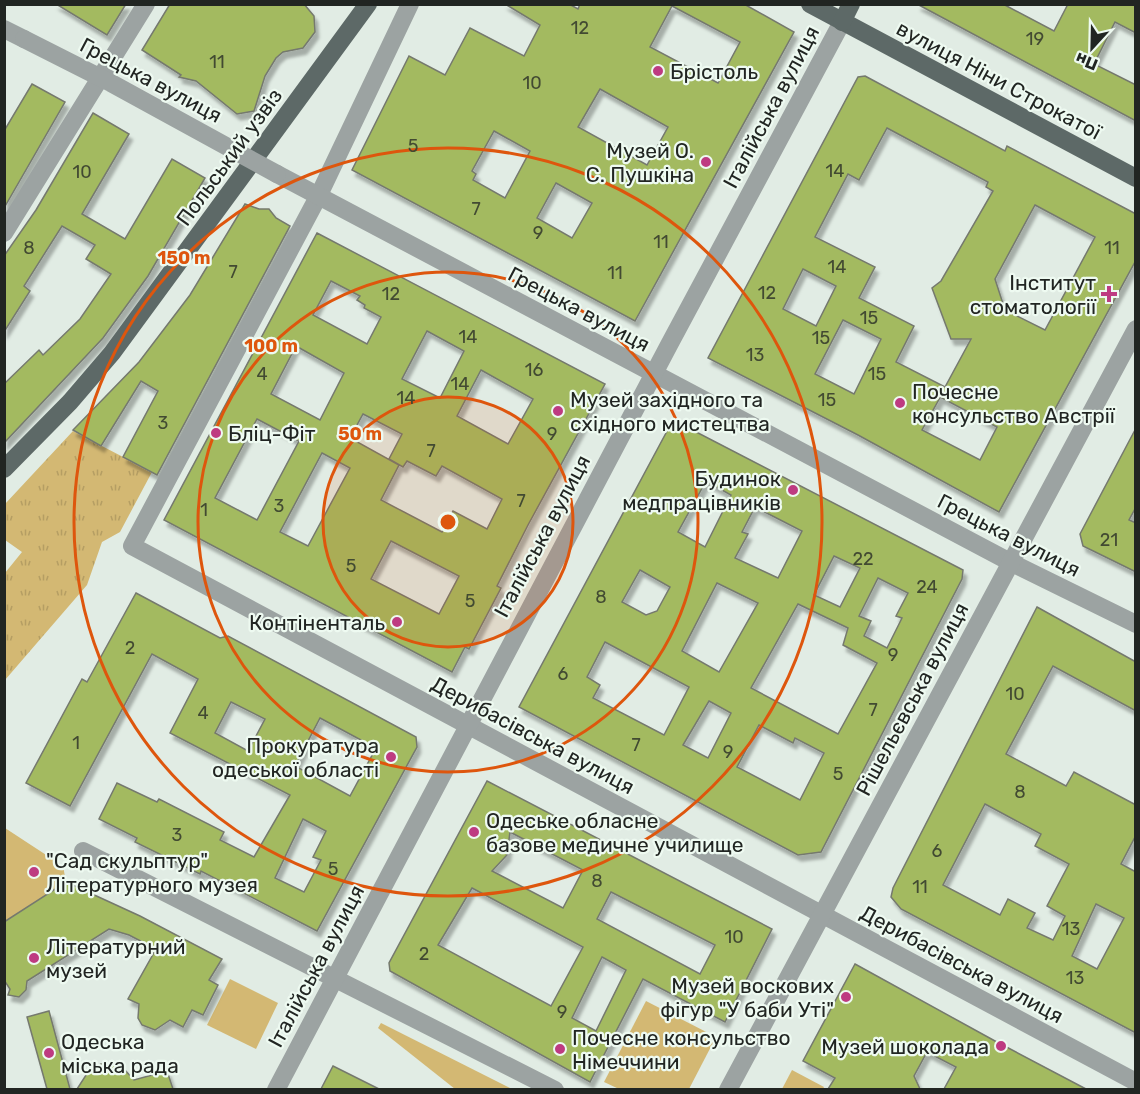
<svg xmlns="http://www.w3.org/2000/svg" width="1140" height="1094" font-family="Rubik,sans-serif">
	<defs>
		<pattern id="park-tufts" width="24" height="20" patternUnits="userSpaceOnUse" patternTransform="scale(1.5)"><rect width="24" height="20" fill="#d3b873"/><path d="M3 7l-1-3M5 7V3M7 7l1-3M15 17l-1-3M17 17v-4M19 17l1-3" fill="none" stroke="#b59e63"/></pattern>
		<filter id="shadow"><feDropShadow dx="3.5" dy="6" stdDeviation="1.5" flood-color="#0004"/></filter>
	</defs>
	<rect width="100%" height="100%" fill="#e1ece4"/>
	<g fill="#d3b873">
		<polygon points="5,828 63,866 66,882 5,922"/>
		<polygon points="230,979 278,1003 256,1049 207,1025"/>
		<polygon points="646,1001 716,1037 689,1089 619,1089 604,1082"/>
		<polygon points="381,1023 512,1089 455,1089 378,1028"/>
		<polygon points="792,1070 824,1087 823,1089 782,1089"/>
	</g>
	<polygon fill="url(#park-tufts)" points="73,431 152,472 120,532 102,542 87,585 5,680 5,573 22,552 5,540 5,504"/>
	<g fill="#a3ba60" stroke="#75796e" stroke-width="1.5" fill-rule="evenodd" filter="url(#shadow)">
		<polygon points="56,4 126,4 107,35"/>
		<polygon points="170,4 304,4 314,16 315,32 303,48 283,52 276,58 265,76 254,111 237,114 196,81 179,77 181,75 142,50"/>
		<path d="M505,4H569L578,9L580,4H744L794,32L635,321L352,170L409,56L445,75L470,28L524,56L540,25ZM672,6L740,42L718,83L650,47ZM600,89L668,127L647,165L578,127ZM494,131L530,151L505,198L473,180L476,174L472,171ZM556,183L592,203L572,238L537,218Z"/>
		<polygon points="917,4 1003,4 1054,31 1068,4 1136,4 1136,33 1115,22 1094,64 1136,85 1136,121"/>
		<path d="M865,76L1005,151L1007,146L1136,214V260L999,512L858,435L708,358L858,77ZM887,128L988,182L986,187L993,191L941,281L932,288L951,339H971L945,387L896,362L914,326L859,298L875,267L815,237L848,174L859,180ZM1035,205L1095,237L1045,330L1005,310L995,279ZM803,269L836,286L816,326L783,309ZM843,320L881,339L854,394L815,374ZM942,394L940,397L997,427L980,460L922,430Z"/>
		<polygon points="32,84 65,102 4,208 4,131"/>
		<polygon points="93,113 129,134 82,214 125,239 172,159 205,178 148,276 103,338 4,443 4,384 39,350 43,355 80,319 111,274 86,259 95,245 62,226 24,286 30,291 4,332 4,256 36,210"/>
		<polygon points="245,204 259,209 269,209 276,218 290,226 157,475 123,457 158,391 141,381 101,446 73,430 139,362 190,295"/>
		<path d="M317,233L605,384L528,525L497,586L501,588L469,649L465,647L452,672L164,520ZM331,281L360,296L357,300L365,305L364,308L381,317L367,344L313,315ZM427,331L464,351L440,398L402,379ZM296,346L344,373L320,420L271,394ZM481,370L533,399L508,444L457,416ZM363,414L402,434L389,459L403,467L407,461L436,476L442,466L502,499L487,529L453,511L442,532L381,500L399,465L350,438ZM257,419L299,441L257,520L215,498ZM322,453L350,468L308,546L280,532ZM391,541L459,576L439,614L371,579Z"/>
		<path d="M673,420L963,570L962,579L821,852L798,855L519,707ZM706,481L731,495L705,547L678,532ZM755,507L802,531L778,578L735,558L748,534L742,532ZM834,556L860,568L840,607L814,595ZM640,570L670,587L657,611L646,615L622,602ZM878,578L908,593L896,616L902,618L887,648L864,636L871,621L859,616ZM717,583L758,603L719,672L682,651ZM798,604L848,628L843,645L877,663L838,734L751,688ZM605,642L689,687L664,735L593,698L600,685L587,677ZM709,701L731,713L708,758L683,745ZM759,725L793,743L795,738L824,753L800,800L737,767Z"/>
		<polygon points="1136,428 1136,507 1129,520 1136,523 1136,572 1083,546 1080,534"/>
		<path d="M136,593L220,638L228,636L416,737L417,747L317,931L201,871L200,874L135,842L137,838L99,819L117,783L157,802L159,799L224,832L220,840L254,857L290,795L170,733L198,679L152,654L70,806L26,783L82,679L87,682ZM231,702L265,719L248,751L215,733ZM320,718L376,748L350,796L295,766ZM303,819L326,831L313,857L321,860L304,892L275,878Z"/>
		<path d="M1037,607L1136,662V711L1053,666L1006,754L1066,786L1074,772L1136,805V835L1121,864L1136,872V1033L901,909L891,897L893,888ZM985,804L1041,834L1035,846L1069,864L1047,906L1065,916L1053,940L1027,928L1035,913L1008,899L1000,915L943,885ZM1096,904L1124,918L1097,969L1072,956Z"/>
		<path d="M487,781L772,929L725,1022L643,979L590,1082L390,971L389,963ZM510,832L583,870L563,908L492,871L507,855ZM472,888L583,947L551,1006L438,945ZM611,892L715,945L700,974L597,919ZM602,957L626,970L596,1031L572,1018Z"/>
		<polygon points="66,882 140,916 222,959 209,980 218,985 203,1015 192,1010 183,1027 170,1020 155,1030 142,1025 138,1018 139,1004 128,999 156,949 129,935 109,929 27,981 26,990 19,997 8,995 10,989 4,980 4,922"/>
		<polygon points="855,964 995,1041 1086,1089 944,1089 956,1067 927,1052 914,1076 920,1089 828,1089 835,1078 803,1061"/>
		<polygon points="49,1011 70,1089 47,1089 27,1017"/>
		<polygon points="108,1063 123,1068 134,1080 167,1071 173,1089 77,1089 88,1072 101,1064"/>
		<polygon points="333,1066 379,1089 321,1089"/>
	</g>
	<g fill="none" stroke-linecap="round" stroke-linejoin="round">
		<g stroke="#9ca3a2" stroke-width="18">
			<polyline points="410,4 319,195 132,546 1136,1082"/>
			<polyline points="4,29 24,39"/>
			<polyline points="277,174 1012,563 1136,624"/>
			<polyline points="4,233 146,4"/>
			<polyline points="83,851 555,1090"/>
			<polyline points="276,1090 669,345 842,22"/>
			<polyline points="728,1090 1136,329"/>
		</g>
		<g stroke="#5d6967" stroke-width="18">
			<polyline points="810,4 1136,178"/>
			<polyline points="842,22 851,4"/>
			<polyline points="4,469 70,402 112,353 368,4"/>
		</g>
		<polyline stroke="#9ca3a2" stroke-width="18" points="24,39 111,83 277,174"/>
	</g>
	<circle cx="448" cy="522" r="125" fill="#de560d" fill-opacity=".12"/>
	<g fill="none" stroke="#de560d" stroke-width="3">
		<circle cx="448" cy="522" r="125"/>
		<circle cx="448" cy="522" r="250"/>
		<circle cx="448" cy="522" r="374"/>
	</g>
	<g fill="#be3b81" stroke="#eefaf1" stroke-width="2">
		<circle cx="658" cy="71" r="6"/>
		<circle cx="706" cy="162" r="6"/>
		<path d="M1106 285h6v6h6v6h-6v6h-6v-6h-6v-6h6z"/>
		<circle cx="900" cy="403" r="6"/>
		<circle cx="558" cy="411" r="6"/>
		<circle cx="216" cy="433" r="6"/>
		<circle cx="793" cy="490" r="6"/>
		<circle cx="397" cy="622" r="6"/>
		<circle cx="391" cy="757" r="6"/>
		<circle cx="474" cy="832" r="6"/>
		<circle cx="34" cy="872" r="6"/>
		<circle cx="34" cy="958" r="6"/>
		<circle cx="846" cy="997" r="6"/>
		<circle cx="1001" cy="1046" r="6"/>
		<circle cx="560" cy="1049" r="6"/>
		<circle cx="49" cy="1053" r="6"/>
	</g>
	<g text-anchor="middle" dominant-baseline="central" stroke-width="4.5" stroke-linejoin="round" paint-order="stroke">
		<g font-size="18" fill="#424a32">
			<text x="580" y="28">12</text>
			<text x="1035" y="39">19</text>
			<text x="217" y="62">11</text>
			<text x="532" y="83">10</text>
			<text x="413" y="146">5</text>
			<text x="835" y="171">14</text>
			<text x="82" y="172">10</text>
			<text x="476" y="209">7</text>
			<text x="538" y="233">9</text>
			<text x="661" y="242">11</text>
			<text x="29" y="248">8</text>
			<text x="1112" y="248">11</text>
			<text x="837" y="267">14</text>
			<text x="233" y="272">7</text>
			<text x="615" y="273">11</text>
			<text x="767" y="293">12</text>
			<text x="391" y="294">12</text>
			<text x="869" y="318">15</text>
			<text x="468" y="337">14</text>
			<text x="821" y="338">15</text>
			<text x="755" y="355">13</text>
			<text x="534" y="370">16</text>
			<text x="262" y="374">4</text>
			<text x="877" y="374">15</text>
			<text x="460" y="384">14</text>
			<text x="406" y="398">14</text>
			<text x="827" y="400">15</text>
			<text x="163" y="423">3</text>
			<text x="552" y="434">9</text>
			<text x="431" y="451">7</text>
			<text x="521" y="501">7</text>
			<text x="279" y="506">3</text>
			<text x="204" y="510">1</text>
			<text x="1109" y="540">21</text>
			<text x="863" y="559">22</text>
			<text x="351" y="566">5</text>
			<text x="927" y="587">24</text>
			<text x="601" y="597">8</text>
			<text x="470" y="601">5</text>
			<text x="130" y="648">2</text>
			<text x="893" y="655">9</text>
			<text x="563" y="674">6</text>
			<text x="1015" y="694">10</text>
			<text x="873" y="710">7</text>
			<text x="203" y="713">4</text>
			<text x="76" y="743">1</text>
			<text x="636" y="745">7</text>
			<text x="728" y="752">9</text>
			<text x="838" y="774">5</text>
			<text x="1020" y="792">8</text>
			<text x="177" y="835">3</text>
			<text x="937" y="851">6</text>
			<text x="333" y="869">5</text>
			<text x="597" y="881">8</text>
			<text x="920" y="887">11</text>
			<text x="1071" y="929">13</text>
			<text x="734" y="937">10</text>
			<text x="424" y="954">2</text>
			<text x="1075" y="978">13</text>
			<text x="562" y="1012">9</text>
		</g>
		<g font-size="21" fill="#212522" stroke="#eefaf1" text-anchor="start">
			<text x="670" y="71">Брістоль</text>
			<text x="694" y="150" text-anchor="end">Музей О.<tspan x="694" dy="24">С. Пушкіна</tspan></text>
			<text x="1096" y="282" text-anchor="end">Інститут<tspan x="1096" dy="24">стоматології</tspan></text>
			<text x="912" y="391">Почесне<tspan x="912" dy="24">консульство Австрії</tspan></text>
			<text x="570" y="399">Музей західного та<tspan x="570" dy="24">східного мистецтва</tspan></text>
			<text x="228" y="433">Бліц-Фіт</text>
			<text x="781" y="478" text-anchor="end">Будинок<tspan x="781" dy="24">медпрацівників</tspan></text>
			<text x="385" y="622" text-anchor="end">Контіненталь</text>
			<text x="379" y="745" text-anchor="end">Прокуратура<tspan x="379" dy="24">одеської області</tspan></text>
			<text x="486" y="820">Одеське обласне<tspan x="486" dy="24">базове медичне училище</tspan></text>
			<text x="46" y="860">"Сад скульптур"<tspan x="46" dy="24">Літературного музея</tspan></text>
			<text x="46" y="946">Літературний<tspan x="46" dy="24">музей</tspan></text>
			<text x="834" y="985" text-anchor="end">Музей воскових<tspan x="834" dy="24">фігур "У баби Уті"</tspan></text>
			<text x="572" y="1037">Почесне консульство<tspan x="572" dy="24">Німеччини</tspan></text>
			<text x="61" y="1041">Одеська<tspan x="61" dy="24">міська рада</tspan></text>
			<text x="989" y="1046" text-anchor="end">Музей шоколада</text>
		</g>
		<g font-size="21" fill="#212522" stroke="#eefaf1">
			<text transform="translate(151 80) rotate(28)">Грецька вулиця</text>
			<text transform="translate(999 80) rotate(28)">вулиця Ніни Строкатої</text>
			<text transform="translate(771 107) rotate(-62)">Італійська вулиця</text>
			<text transform="translate(229 157) rotate(-54)">Польський узвіз</text>
			<text transform="translate(579 309) rotate(28)">Грецька вулиця</text>
			<text transform="translate(1009 535) rotate(27)">Грецька вулиця</text>
			<text transform="translate(542 536) rotate(-62)">Італійська вулиця</text>
			<text transform="translate(912 699) rotate(-62)">Рішельєвська вулиця</text>
			<text transform="translate(533 735) rotate(28)">Дерибасівська вулиця</text>
			<text transform="translate(962 964) rotate(28)">Дерибасівська вулиця</text>
			<text transform="translate(316 966) rotate(-62)">Італійська вулиця</text>
		</g>
	</g>
	<circle cx="448" cy="522" r="9" fill="#de560d" stroke="#eefaf1" stroke-width="3"/>
	<g font-size="18" text-anchor="middle" font-weight="bold" fill="#de560d" stroke="#eefaf1" stroke-width="4.5" stroke-linejoin="round" paint-order="stroke">
		<text x="184" y="264">150 m</text>
		<text x="271" y="352">100 m</text>
		<text x="360" y="440">50 m</text>
	</g>
	<rect width="1140" height="1094" fill="none" stroke="#212522" stroke-width="12"/>
	<g transform="translate(1092 48) rotate(202)" stroke="#eefaf1" stroke-width="4.5" paint-order="stroke">
	<path d="M0-4.5L10 22L0 15L-10 22Z" fill="#212522"/>
	<text y="-9" font-size="16" font-weight="bold" text-anchor="middle" fill="#212522">Пн</text>
	</g>
</svg>
